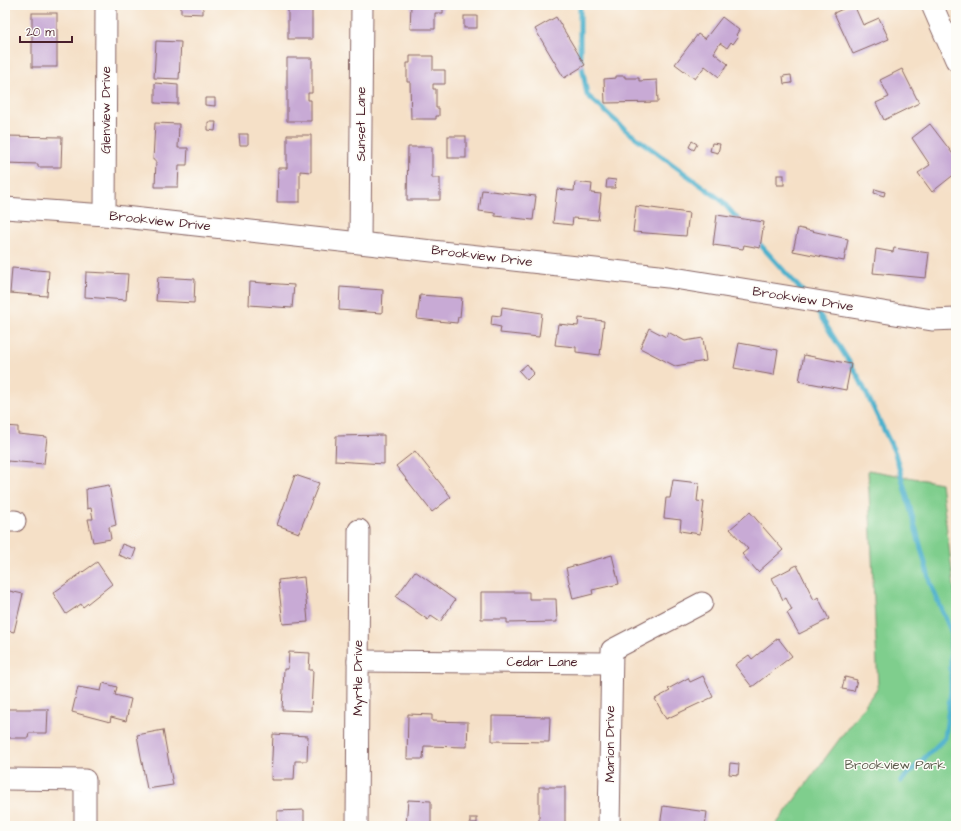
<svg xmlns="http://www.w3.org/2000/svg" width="961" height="831" font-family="'Architects Daughter',sans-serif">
	<rect width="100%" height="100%" fill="#fdfcf7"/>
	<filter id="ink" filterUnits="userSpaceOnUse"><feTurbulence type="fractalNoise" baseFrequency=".025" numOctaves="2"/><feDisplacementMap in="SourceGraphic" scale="8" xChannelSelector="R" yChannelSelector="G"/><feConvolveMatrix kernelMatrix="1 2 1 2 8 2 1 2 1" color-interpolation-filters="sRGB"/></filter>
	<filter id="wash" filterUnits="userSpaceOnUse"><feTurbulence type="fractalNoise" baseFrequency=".012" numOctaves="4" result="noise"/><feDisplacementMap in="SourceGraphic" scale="16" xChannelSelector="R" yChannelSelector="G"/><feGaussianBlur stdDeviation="0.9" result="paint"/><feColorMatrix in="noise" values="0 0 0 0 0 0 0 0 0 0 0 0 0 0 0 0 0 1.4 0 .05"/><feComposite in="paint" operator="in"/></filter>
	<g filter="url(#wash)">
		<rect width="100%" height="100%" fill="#f5e0c7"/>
		<polygon fill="#7fce8d" stroke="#64765c" points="868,470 941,483 956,603 956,826 775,826 878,687"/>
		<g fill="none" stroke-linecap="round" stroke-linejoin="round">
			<g stroke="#4db1cc" stroke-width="5">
				<polyline points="580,5 580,55 587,95 627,131 721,200 740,222"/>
				<polyline points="756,240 803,292"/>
				<polyline points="814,306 858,376 895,453 931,585 951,631 951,691 945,738 901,781"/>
			</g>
		</g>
		<g id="blocks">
			<g fill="#c8aad5">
				<polygon points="181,5 203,5 203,14 181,13"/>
				<rect x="288" y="5" width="24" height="34"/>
				<polygon points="411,5 443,5 443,13 435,13 435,29 410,29"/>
				<polygon points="851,5 854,5 863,25 879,18 889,39 853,54 834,13"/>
				<rect x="32" y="13" width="25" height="54"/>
				<rect x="464" y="16" width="13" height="12"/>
				<polygon points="556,17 585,65 564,78 535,29"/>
				<polygon points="722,17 739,30 736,35 738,37 733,44 731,42 727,48 720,43 714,53 728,64 719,77 705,66 695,79 675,64 698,34 705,39"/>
				<polygon points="156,41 181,42 179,79 154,78"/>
				<polygon points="410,56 433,56 433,70 445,70 445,84 433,84 433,89 436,89 436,108 439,108 439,116 436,116 436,119 411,119 410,82 407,82 407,63 410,63"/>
				<polygon points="287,58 312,58 312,93 308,93 308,100 311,100 311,121 287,121"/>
				<polygon points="902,69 919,103 884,120 876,103 889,97 880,80"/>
				<polygon points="791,75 792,83 784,84 783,76"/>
				<polygon points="616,76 625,76 625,78 639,78 639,81 657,80 658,102 605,103 604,79 616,78"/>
				<polygon points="155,83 178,85 178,104 155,103"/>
				<polygon points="205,98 215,98 215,106 205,105"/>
				<polygon points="208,122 216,122 215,131 208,130"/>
				<polygon points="155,123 179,124 178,148 188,148 187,165 179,165 178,187 155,187 156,160 153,160"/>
				<polygon points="930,124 956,158 956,173 932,192 918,173 930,165 912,138"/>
				<polygon points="239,134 248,134 248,145 240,145"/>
				<polygon points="287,135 311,135 311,172 300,171 300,202 277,202 278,168 287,168"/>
				<polygon points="5,136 62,137 61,167 38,167 38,164 5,163"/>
				<rect x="448" y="136" width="18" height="22"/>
				<polygon points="692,141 697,144 694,150 689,147"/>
				<polygon points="712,143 720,144 718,153 710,151"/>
				<polygon points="408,147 432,147 432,178 440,178 440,200 407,200"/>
				<rect x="777" y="175" width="7" height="10"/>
				<polygon points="607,179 616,180 615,188 606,188"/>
				<polygon points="575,182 592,184 591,193 601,194 598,220 573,218 572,225 553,223 557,189 574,191"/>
				<polygon points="875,189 885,192 884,196 874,193"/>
				<polygon points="482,190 536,196 533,220 495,216 495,213 479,211"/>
				<polygon points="636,206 689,213 686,236 633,232"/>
				<polygon points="717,215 764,222 760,248 744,245 743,249 713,245"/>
				<polygon points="798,228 848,239 844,261 793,251"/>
				<polygon points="894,248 929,253 926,278 873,273 876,249 893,252"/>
				<polygon points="12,268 49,271 47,296 10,293"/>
				<polygon points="86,272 128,274 126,300 85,297"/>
				<polygon points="158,277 195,279 194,303 156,301"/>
				<polygon points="250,282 294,285 292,308 249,305"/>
				<polygon points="340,287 383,290 382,313 339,310"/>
				<polygon points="420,295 462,298 460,317 458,317 457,323 417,319"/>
				<polygon points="502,307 542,313 539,337 500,333 501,327 491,325 492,315 501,316"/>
				<polygon points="579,318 604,321 600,355 576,352 576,347 555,345 558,324 578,326"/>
				<polygon points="649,328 666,337 668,332 685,341 703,338 706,361 675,366 640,348"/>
				<polygon points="739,343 778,350 774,375 734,368"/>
				<polygon points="804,355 851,364 846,390 799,381"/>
				<polygon points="527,364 534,373 527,380 519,371"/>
				<polygon points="5,426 18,427 18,434 47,437 44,464 7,461 7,464 5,463"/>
				<polygon points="384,435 384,464 335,461 336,436"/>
				<polygon points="415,451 451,497 432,512 396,466"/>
				<polygon points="295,475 319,483 299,533 277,525"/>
				<polygon points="673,480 699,483 697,501 704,502 700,534 680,531 681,520 664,518 666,498 670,498"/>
				<polygon points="109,485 116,525 109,527 111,539 93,542 88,519 93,519 91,508 87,509 86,489"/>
				<polygon points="750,512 783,550 758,572 742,554 748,549 730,529"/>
				<polygon points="122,544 136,549 132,560 118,555"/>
				<polygon points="612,555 619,584 592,590 593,594 573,599 566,568"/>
				<polygon points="97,562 112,584 83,607 81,604 66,614 53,593"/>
				<polygon points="797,565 814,600 818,597 829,619 799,634 787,613 792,610 786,598 783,600 772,578"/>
				<polygon points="415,571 455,600 440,622 431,616 428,620 396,597"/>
				<polygon points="304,577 308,622 283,624 278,580"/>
				<polygon points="5,590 23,594 14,632 5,630"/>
				<polygon points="481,592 529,592 529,599 556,599 557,622 507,623 507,619 481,619"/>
				<polygon points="778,638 792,656 752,687 735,665 749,655 752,659"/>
				<polygon points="289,652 310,653 309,670 313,670 311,711 282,710 284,669 288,669"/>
				<polygon points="703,676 713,697 666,719 655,699 670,691 668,689 688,678 690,682"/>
				<polygon points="845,677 857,680 854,691 842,689"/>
				<polygon points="103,683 117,687 115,695 131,699 126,721 111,717 110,722 72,712 78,687 101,691"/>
				<polygon points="5,709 48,709 47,733 29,733 28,738 5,738"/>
				<polygon points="408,714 432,715 432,721 468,722 467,747 424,746 423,759 407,759"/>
				<polygon points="492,716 550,717 549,742 492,741"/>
				<polygon points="163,730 173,785 147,789 137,735"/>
				<polygon points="273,734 308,736 307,761 295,761 294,780 271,780"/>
				<polygon points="730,763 739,764 738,775 729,774"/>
				<rect x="539" y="787" width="26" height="39"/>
				<polygon points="408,800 431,801 431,826 406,826"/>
				<polygon points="663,806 707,812 705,826 660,826"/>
				<polygon points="304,810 304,826 277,826 277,811"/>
				<rect x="470" y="818" width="7" height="5"/>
			</g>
		</g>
	</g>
	<g filter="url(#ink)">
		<use href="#blocks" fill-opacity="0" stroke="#866362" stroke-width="1"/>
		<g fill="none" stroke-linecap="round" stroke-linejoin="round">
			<defs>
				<g id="street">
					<polyline points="932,5 956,60"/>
					<polyline points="5,208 105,215 668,277 932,320 956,319"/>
					<polyline points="105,215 106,5"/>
					<polyline points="360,242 362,5"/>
					<polyline points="5,521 15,521"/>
					<polyline points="358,661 610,663"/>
					<polyline points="5,779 85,780 85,826"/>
					<polyline points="357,826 359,530"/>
					<polyline points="609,826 612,650 702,603"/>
				</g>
			</defs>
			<use href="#street" stroke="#866362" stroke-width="23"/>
			<use href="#street" stroke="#fff" stroke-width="21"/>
		</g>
	</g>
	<g text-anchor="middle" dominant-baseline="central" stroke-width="3" stroke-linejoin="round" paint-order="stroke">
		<g font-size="13" fill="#4a1f2b" stroke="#fdfcf7">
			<text transform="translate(106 110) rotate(-90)">Glenview Drive</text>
			<text transform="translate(361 124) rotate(-90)">Sunset Lane</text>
			<text transform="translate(160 221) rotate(6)">Brookview Drive</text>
			<text transform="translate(482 256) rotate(7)">Brookview Drive</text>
			<text transform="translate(803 299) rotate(9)">Brookview Drive</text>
			<text x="542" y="662">Cedar Lane</text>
			<text transform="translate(358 678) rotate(-90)">Myrtle Drive</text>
			<text transform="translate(610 744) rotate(-90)">Marion Drive</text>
		</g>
		<g font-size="13" fill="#5d5c4d" stroke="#fdfcf7">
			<text x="895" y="765">Brookview Park</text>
		</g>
	</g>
	<rect width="961" height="831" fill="none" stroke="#fdfcf7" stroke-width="20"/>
	<path d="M20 36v6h52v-6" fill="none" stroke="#4a1f2b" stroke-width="2"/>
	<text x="26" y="36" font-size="12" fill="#4a1f2b" stroke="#fdfcf7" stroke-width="3" paint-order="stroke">20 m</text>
</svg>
